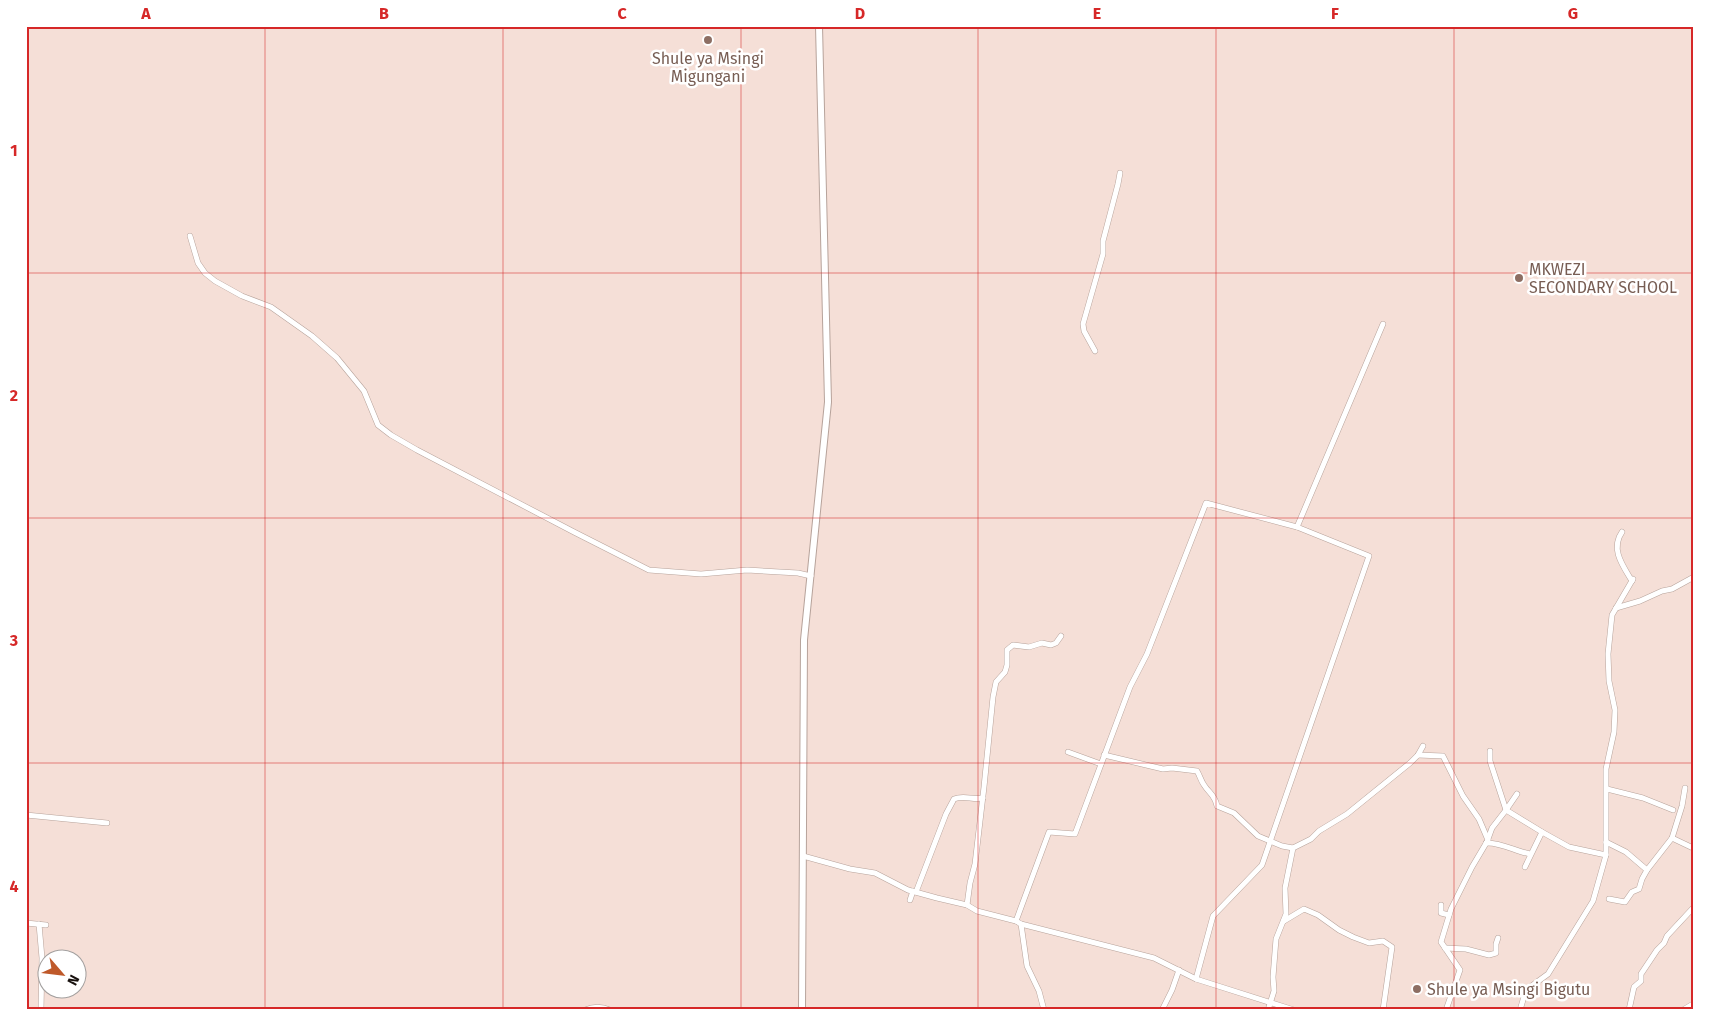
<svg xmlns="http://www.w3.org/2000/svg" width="1719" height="1036" font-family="'Fira Sans',sans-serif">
	<rect width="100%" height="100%" fill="#f5dfd7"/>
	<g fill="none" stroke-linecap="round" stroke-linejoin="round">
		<defs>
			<g id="minor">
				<polyline points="190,236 198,263 205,273 215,281 242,296 271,307 312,336 337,358 364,391 378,425 391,435 417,450 574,532 649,570 701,574 747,570 798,573 811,576"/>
				<polyline points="1095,351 1084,331 1083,324 1103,254 1103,241 1118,184 1120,173"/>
				<path d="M1622,532C1610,549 1623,566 1632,581"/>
				<polyline points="1616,608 1640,601 1662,591 1672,589 1692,578"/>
				<polyline points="1490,751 1490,761 1506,810 1517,794"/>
				<polyline points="1068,752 1101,764"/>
				<path d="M1104,755L1163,769L1172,768L1197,771C1200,776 1201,781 1204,785C1209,793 1215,795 1217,806L1234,813L1258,836L1282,846L1293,848"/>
				<polyline points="1418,755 1443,756 1463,796 1479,819 1488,840 1472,867 1451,909 1441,942 1460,970 1446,1010"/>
				<polyline points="1607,789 1643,798 1673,810"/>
				<polyline points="26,815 107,823"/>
				<polyline points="1542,832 1569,847 1606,855"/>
				<polyline points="1672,838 1682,806 1685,788"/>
				<polyline points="1488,839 1492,828 1506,810 1542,832 1525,867"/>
				<polyline points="1606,842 1626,852 1647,870 1672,838 1693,848"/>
				<path d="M1486,843C1500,842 1515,851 1530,854"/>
				<polyline points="803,856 850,869 875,873 908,890 937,898 967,905 977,911 1016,921 1021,924 1154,958 1196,979 1294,1010"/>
				<path d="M916,892L946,814L954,799C963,795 973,800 983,798"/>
				<polyline points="1609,899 1625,902 1632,892 1639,889 1642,879 1647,870"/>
				<polyline points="910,900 913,891"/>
				<polyline points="967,905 970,883 975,864 984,787 993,697 996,682 1005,672 1007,665 1007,650 1013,645 1029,647 1042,643 1051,645 1056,643 1061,636"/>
				<polyline points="1441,905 1441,913 1449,915"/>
				<polyline points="1016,921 1049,832 1075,834 1130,687 1147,654 1206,503 1297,527"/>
				<polyline points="1284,921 1304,909 1318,915 1339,930 1353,937 1369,943 1383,941 1392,947 1383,1010"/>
				<polyline points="26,923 46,925"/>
				<polyline points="39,924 42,958 41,1010"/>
				<polyline points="1021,924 1027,966 1039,991 1044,1010"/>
				<polyline points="1445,948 1466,949 1489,955 1496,953 1496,944 1498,938"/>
				<polyline points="1196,979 1213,916 1262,865 1369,556 1297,527 1383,324"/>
				<path d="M585,1010C594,1006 601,1006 610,1010"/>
				<polyline points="1162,1010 1172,990 1179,970"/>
				<polyline points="1268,1010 1274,991 1273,977 1276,939 1286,914 1285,888 1293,848 1311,839 1319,831 1347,814 1410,763 1418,755 1423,746"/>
				<polyline points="1520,1010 1526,990 1548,974 1593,901 1606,855 1606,769 1614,732 1615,710 1609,681 1608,654 1612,615 1633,579"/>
				<polyline points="1629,1010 1634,987 1641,981 1641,974 1657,950 1664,943 1667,936 1693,908"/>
				<polyline points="1683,1010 1693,1004"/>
			</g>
			<polyline id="major" points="802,1010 804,640 828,402 819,26"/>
		</defs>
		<use href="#minor" stroke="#b7a39b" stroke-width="6"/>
		<use href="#major" stroke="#b7a39b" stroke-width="8"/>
		<use href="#minor" stroke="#fff" stroke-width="5"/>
		<use href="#major" stroke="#fff" stroke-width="6"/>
	</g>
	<path fill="none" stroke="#d62828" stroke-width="1" stroke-opacity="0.55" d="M265,26V1010M503,26V1010M741,26V1010M978,26V1010M1216,26V1010M1454,26V1010M26,273H1693M26,518H1693M26,763H1693"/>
	<g fill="#8d6e63" stroke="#fff" stroke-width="2">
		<circle cx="708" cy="40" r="5"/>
		<circle cx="1519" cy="278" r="5"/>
		<circle cx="1417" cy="989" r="5"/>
	</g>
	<g text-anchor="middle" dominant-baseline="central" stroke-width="5" stroke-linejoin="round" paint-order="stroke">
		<g font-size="16" fill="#785e54" stroke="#fff" text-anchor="start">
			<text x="708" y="58" text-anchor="middle">Shule ya Msingi<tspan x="708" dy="18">Migungani</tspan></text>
			<text x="1529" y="269">MKWEZI<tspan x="1529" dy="18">SECONDARY SCHOOL</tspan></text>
			<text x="1427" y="989">Shule ya Msingi Bigutu</text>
		</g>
	</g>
	<rect width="1719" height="1036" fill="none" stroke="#ffffff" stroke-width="55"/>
	<g transform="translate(62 974) rotate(118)"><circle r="24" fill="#ffffff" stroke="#a3a09f"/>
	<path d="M0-4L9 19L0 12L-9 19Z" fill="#bf592a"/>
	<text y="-8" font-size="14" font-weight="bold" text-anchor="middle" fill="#18110e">N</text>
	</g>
	<rect x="28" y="28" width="1664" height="980" fill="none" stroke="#d62828" stroke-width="2"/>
	<g font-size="16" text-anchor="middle" font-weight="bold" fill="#d62828">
		<text x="146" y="19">A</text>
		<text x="384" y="19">B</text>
		<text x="622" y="19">C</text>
		<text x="860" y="19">D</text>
		<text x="1097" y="19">E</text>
		<text x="1335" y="19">F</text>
		<text x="1573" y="19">G</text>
		<text x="14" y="156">1</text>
		<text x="14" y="401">2</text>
		<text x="14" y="646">3</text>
		<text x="14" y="892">4</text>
	</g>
</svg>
